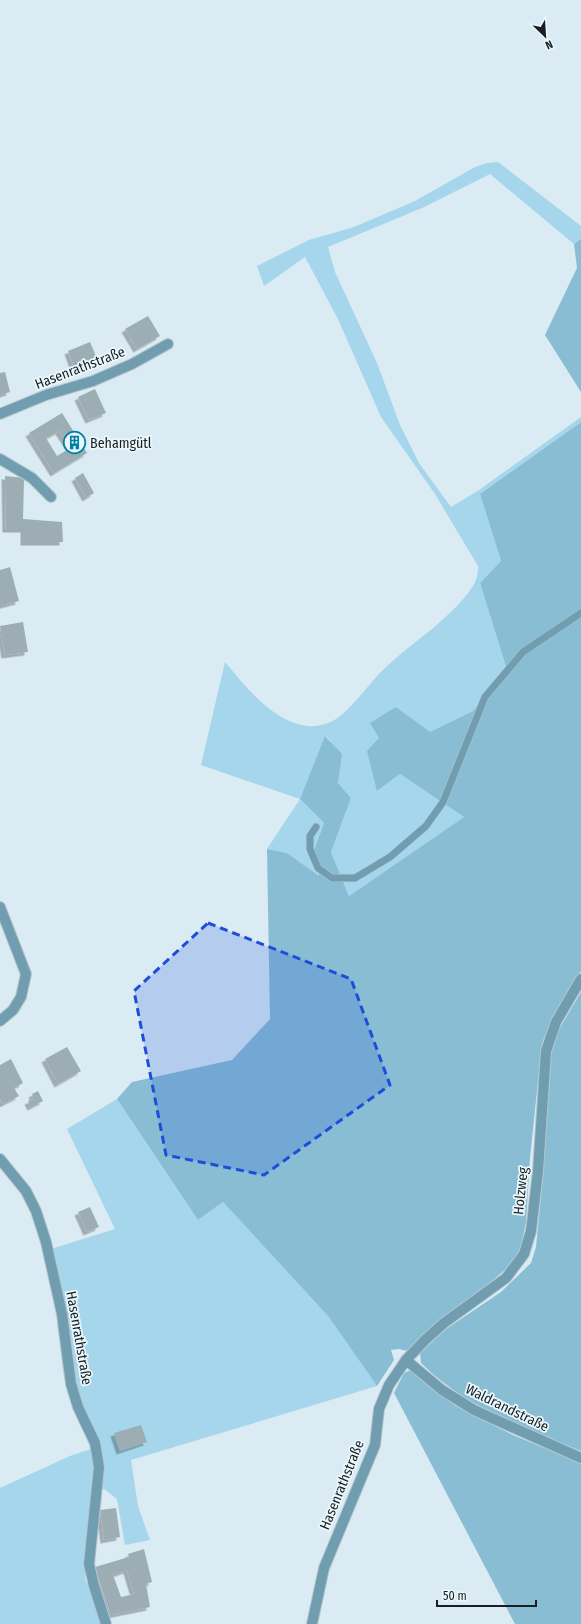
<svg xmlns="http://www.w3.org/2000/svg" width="581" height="1624" font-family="'Fira Sans Condensed',sans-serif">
	<defs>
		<filter id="shadow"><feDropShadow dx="-3.5" dy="3.5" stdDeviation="0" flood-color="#0004"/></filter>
	</defs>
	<rect width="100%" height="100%" fill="#daebf3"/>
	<g fill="#a5d6eb">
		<path d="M498,162L581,226V239L574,244L490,174L422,208L328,247L335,272L377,363L400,425L419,463L451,507L479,490L581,417V422L480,494L501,561L480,583L506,667L473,711L429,733L396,707L379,738L377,791L400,774L464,817L349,896L331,852L351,798L338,783L341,754L326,736L300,799L324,823L314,850L319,877L287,853L267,849L300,799L201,765L225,662C245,686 273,722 307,726C316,727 329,724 336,719C348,712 368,686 378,675C408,644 449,622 473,586C477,580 478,573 478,566L435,494L381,417L338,319L305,257L264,286L257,266L309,240L354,227L415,201L475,167L487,163Z"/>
		<polygon points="117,1099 198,1220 223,1202 328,1316 377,1386 131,1460 138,1506 150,1540 125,1545 117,1499 104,1489 94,1493 85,1565 85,1578 101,1624 0,1624 0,1488 70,1456 91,1449 72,1406 63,1371 57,1323 66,1318 51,1249 115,1229 67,1129"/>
	</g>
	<g fill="#89bdd4">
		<polygon points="581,239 581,392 545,335 577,268 574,244"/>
		<polygon points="581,422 581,971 551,1022 542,1043 530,1158 526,1222 520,1252 508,1267 471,1300 407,1351 399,1349 391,1350 394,1360 377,1386 328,1316 223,1202 198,1220 117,1099 132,1082 232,1060 270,1019 267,849 287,853 319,876 314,850 324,823 300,799 325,736 342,754 338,783 351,798 331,852 349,896 464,817 400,774 377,791 367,751 379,738 370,723 396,707 430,732 473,711 506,667 480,583 501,561 480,494"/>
		<path d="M581,992V1451C522,1427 468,1409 421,1363L420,1353L446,1329L501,1292L531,1263L536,1247L542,1185L550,1050L561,1026Z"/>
		<polygon points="411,1370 456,1406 513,1435 581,1463 581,1624 515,1624 394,1393 404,1373"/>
	</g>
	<g fill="#9cadb4" fill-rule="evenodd" filter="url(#shadow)">
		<polygon points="148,316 160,336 137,349 125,329"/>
		<polygon points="90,342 98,361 75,370 68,351"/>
		<polygon points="5,372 10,392 0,395 0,373"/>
		<polygon points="95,389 106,413 89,420 78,397"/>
		<path d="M62,413L87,453L54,473L29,433ZM59,431L70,448L57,456L46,438Z"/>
		<polygon points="83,473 94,493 86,498 75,478"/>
		<polygon points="5,476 24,478 23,519 62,522 63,542 24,542 24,529 6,529"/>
		<polygon points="10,567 19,601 0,606 0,570"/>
		<polygon points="23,622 28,652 5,655 0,626"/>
		<polygon points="67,1047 81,1071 58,1084 45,1059"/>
		<polygon points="11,1059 23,1083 14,1088 19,1096 3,1104 0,1099 0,1065"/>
		<polygon points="38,1091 43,1101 31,1107 28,1101 34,1099 32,1094"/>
		<polygon points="90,1207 99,1227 87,1232 78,1212"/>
		<polygon points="141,1425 147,1442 120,1451 114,1433"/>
		<polygon points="116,1508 120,1537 104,1540 100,1510"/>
		<path d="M144,1549L152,1582L146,1584L150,1607L111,1615L95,1567L129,1557L128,1554ZM127,1570L134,1594L121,1597L113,1575Z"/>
	</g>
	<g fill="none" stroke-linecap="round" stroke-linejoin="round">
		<defs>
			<polyline id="lane" points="316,827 310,836 310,849 318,868 332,878 355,878 390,857 426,826 443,802 485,697 523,652 581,613"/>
			<g id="street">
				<polyline points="0,414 46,395 93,381 132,364 168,344"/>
				<polyline points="0,459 32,478 51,497"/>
				<polyline points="0,907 26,974 21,997 13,1010 0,1021"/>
				<polyline points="0,1159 26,1191 36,1211 46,1242 62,1314 71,1384 78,1407 95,1443 99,1467 89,1564 94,1586 106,1624"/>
				<polyline points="406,1360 442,1390 474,1410 581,1458"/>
				<polyline points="312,1624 324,1568 375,1445 379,1409 389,1385 406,1360 425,1340 444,1323 506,1278 524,1254 531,1231 538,1171 546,1051 556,1022 581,979"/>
			</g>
		</defs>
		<use href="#lane" stroke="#b7c6cd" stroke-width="8"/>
		<use href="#street" stroke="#b7c6cd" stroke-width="12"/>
		<use href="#lane" stroke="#719db0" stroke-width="7"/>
		<use href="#street" stroke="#719db0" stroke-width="10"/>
	</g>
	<path fill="#1d4ed8" fill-opacity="0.2" stroke="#1d4ed8" stroke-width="3" stroke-dasharray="8 5" stroke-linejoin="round" d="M208,923L351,979L390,1085L264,1175L166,1155L134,991Z"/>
	<defs>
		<symbol id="building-ring" viewBox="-11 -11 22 22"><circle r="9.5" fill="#eaf8fe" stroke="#0080a4" stroke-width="1.5"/><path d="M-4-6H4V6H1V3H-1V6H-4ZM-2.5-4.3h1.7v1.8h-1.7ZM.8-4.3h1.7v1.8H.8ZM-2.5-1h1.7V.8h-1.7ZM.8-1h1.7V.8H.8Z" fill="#0080a4"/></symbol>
	</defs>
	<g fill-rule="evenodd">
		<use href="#building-ring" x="62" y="430" width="25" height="25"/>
	</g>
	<g text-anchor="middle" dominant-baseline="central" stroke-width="3.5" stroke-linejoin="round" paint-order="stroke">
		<g font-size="14" fill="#181e21" stroke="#eaf8fe">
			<text transform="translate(80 368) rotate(-21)">Hasenrathstraße</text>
			<text transform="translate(521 1191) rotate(-84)">Holzweg</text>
			<text transform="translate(79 1338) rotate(80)">Hasenrathstraße</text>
			<text transform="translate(507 1408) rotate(26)">Waldrandstraße</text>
			<text transform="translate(342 1485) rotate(-68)">Hasenrathstraße</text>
		</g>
		<g font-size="14" fill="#181e21" stroke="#eaf8fe" text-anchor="start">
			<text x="90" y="443">Behamgütl</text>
		</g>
	</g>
	<g transform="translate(545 36) rotate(155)" stroke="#eaf8fe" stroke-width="3" paint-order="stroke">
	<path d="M0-3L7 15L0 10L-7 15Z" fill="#181e21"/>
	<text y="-6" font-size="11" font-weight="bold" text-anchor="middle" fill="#181e21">N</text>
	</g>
	<path d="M437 1600v6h99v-6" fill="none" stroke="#181e21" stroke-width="2"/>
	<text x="443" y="1600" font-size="12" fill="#181e21" stroke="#eaf8fe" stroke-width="3" paint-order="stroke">50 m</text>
</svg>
